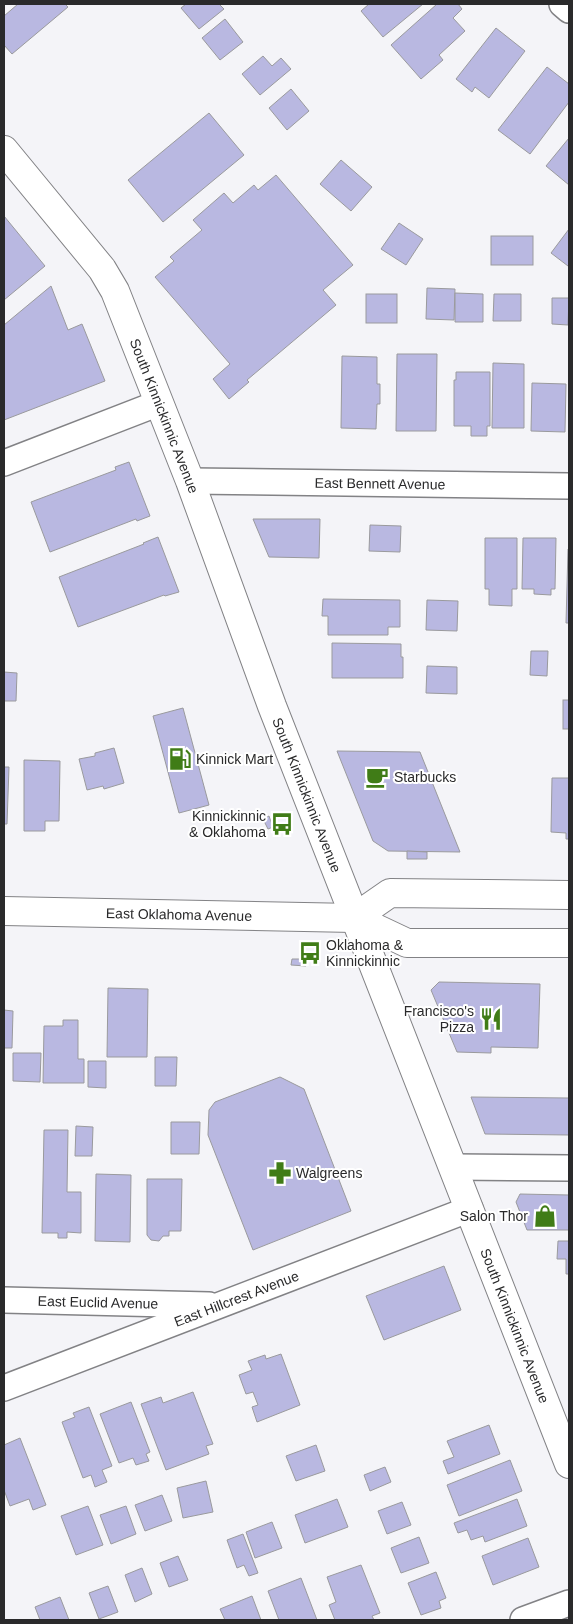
<svg xmlns="http://www.w3.org/2000/svg" width="573" height="1624" font-family="Arial,sans-serif">
	<rect width="100%" height="100%" fill="#f4f4f8"/>
	<g fill="#b9b8e1" stroke="#9a9a9d">
		<polygon points="18,4 65,4 68,7 12,54 4,45 4,16"/>
		<polygon points="186,4 219,4 224,9 199,29 181,8"/>
		<polygon points="369,4 423,4 383,37 361,11"/>
		<polygon points="437,4 458,4 462,9 453,18 465,31 439,55 443,60 421,79 391,45"/>
		<polygon points="225,19 243,42 220,60 202,38"/>
		<polygon points="496,28 525,51 489,98 475,87 472,92 456,79"/>
		<polygon points="263,56 272,66 281,58 291,69 260,95 242,74"/>
		<polygon points="547,67 569,84 569,102 530,154 498,130"/>
		<polygon points="291,89 309,111 287,130 269,108"/>
		<polygon points="209,113 244,155 163,222 128,180"/>
		<polygon points="569,138 569,185 546,166"/>
		<polygon points="341,160 372,187 351,211 320,184"/>
		<polygon points="276,175 353,265 323,290 336,305 247,380 249,382 229,399 213,379 230,364 155,277 174,261 170,257 202,230 193,220 224,193 233,203 254,185 258,190"/>
		<polygon points="4,216 45,266 4,300"/>
		<polygon points="399,223 423,239 406,265 381,249"/>
		<polygon points="569,229 569,265 568,266 551,253"/>
		<rect x="491" y="236" width="42" height="29"/>
		<polygon points="51,286 68,330 82,324 105,381 4,420 4,325"/>
		<polygon points="427,288 455,289 454,320 426,319"/>
		<polygon points="455,293 483,294 483,322 455,322"/>
		<rect x="366" y="294" width="31" height="29"/>
		<polygon points="494,294 521,294 521,321 493,321"/>
		<polygon points="552,298 569,298 568,325 552,324"/>
		<polygon points="397,354 437,354 436,431 396,431"/>
		<polygon points="342,356 377,357 377,384 380,384 380,404 377,404 376,429 341,428"/>
		<polygon points="493,363 524,364 524,428 492,428"/>
		<polygon points="456,372 490,372 490,426 487,426 487,436 471,436 471,426 454,426 454,380 456,380"/>
		<polygon points="532,383 566,384 565,432 531,431"/>
		<polygon points="129,462 150,516 137,521 136,519 50,552 31,502 116,470 115,467"/>
		<polygon points="253,519 320,519 319,558 269,557"/>
		<polygon points="370,525 401,526 400,552 369,551"/>
		<polygon points="158,537 179,592 165,596 164,595 78,627 59,577 144,544 143,543"/>
		<polygon points="485,538 517,538 517,589 512,589 512,606 489,605 489,589 485,589"/>
		<polygon points="523,538 556,538 555,589 551,589 551,595 534,594 534,589 522,589"/>
		<polygon points="568,549 569,549 569,623 566,623"/>
		<polygon points="323,599 400,600 400,627 388,627 388,635 328,635 328,616 322,616"/>
		<polygon points="427,600 458,601 457,631 426,630"/>
		<polygon points="332,643 401,644 401,657 403,657 403,678 332,678"/>
		<polygon points="531,651 548,651 547,676 530,675"/>
		<polygon points="427,666 457,667 457,694 426,693"/>
		<polygon points="4,672 17,673 16,701 4,701"/>
		<rect x="563" y="700" width="6" height="29"/>
		<polygon points="183,708 209,805 179,813 153,716"/>
		<polygon points="114,748 124,783 104,789 103,786 87,790 79,759 95,756 95,753"/>
		<polygon points="337,751 420,752 460,852 388,851 373,841"/>
		<polygon points="24,760 60,761 59,821 45,821 45,831 24,831"/>
		<polygon points="4,767 9,767 7,824 4,824"/>
		<polygon points="552,778 569,778 569,839 566,839 566,833 551,832"/>
		<polygon points="269,816 273,827 268,829 263,819"/>
		<polygon points="407,851 427,852 427,859 407,859"/>
		<polygon points="292,959 306,959 306,966 291,965"/>
		<polygon points="439,982 540,984 538,1048 491,1047 491,1053 457,1052 431,990"/>
		<polygon points="108,988 148,989 147,1057 107,1057"/>
		<polygon points="4,1010 13,1011 12,1048 4,1048"/>
		<polygon points="63,1020 78,1020 78,1059 84,1059 84,1083 43,1083 44,1026 63,1026"/>
		<polygon points="13,1053 41,1053 40,1082 13,1081"/>
		<polygon points="155,1057 177,1057 176,1086 155,1086"/>
		<polygon points="88,1061 106,1061 106,1088 88,1087"/>
		<polygon points="280,1077 304,1089 351,1211 253,1250 208,1135 209,1110 215,1102"/>
		<polygon points="471,1097 569,1098 569,1135 485,1134"/>
		<polygon points="171,1122 200,1122 199,1154 171,1154"/>
		<polygon points="76,1126 93,1127 92,1156 75,1156"/>
		<polygon points="44,1130 68,1130 67,1192 81,1192 81,1233 67,1232 67,1238 58,1238 58,1233 42,1233"/>
		<polygon points="96,1174 131,1175 130,1242 95,1241"/>
		<polygon points="147,1179 182,1179 181,1231 169,1231 169,1236 163,1236 159,1241 151,1240 147,1235"/>
		<polygon points="520,1194 569,1195 569,1230 527,1230 516,1202"/>
		<polygon points="558,1241 569,1241 569,1274 566,1274 566,1259 557,1259"/>
		<polygon points="444,1266 461,1310 384,1340 366,1296"/>
		<polygon points="281,1354 300,1405 257,1422 252,1407 258,1405 253,1392 246,1394 239,1375 252,1370 248,1361 265,1355 266,1359"/>
		<polygon points="193,1392 213,1444 206,1446 209,1454 166,1470 141,1404 161,1397 163,1403"/>
		<polygon points="131,1402 150,1452 146,1454 149,1461 136,1465 133,1458 119,1463 100,1414"/>
		<polygon points="89,1407 112,1466 102,1470 107,1482 95,1487 91,1475 83,1478 62,1422 75,1417 73,1413"/>
		<polygon points="489,1425 500,1454 448,1474 443,1461 454,1457 447,1441"/>
		<polygon points="20,1438 46,1505 33,1510 29,1499 10,1506 4,1490 4,1445"/>
		<polygon points="316,1445 325,1471 296,1481 286,1456"/>
		<polygon points="510,1460 522,1491 459,1516 447,1485"/>
		<polygon points="385,1467 391,1482 370,1491 364,1475"/>
		<polygon points="206,1481 213,1512 183,1518 177,1488"/>
		<polygon points="162,1495 172,1521 145,1531 135,1505"/>
		<polygon points="337,1499 348,1527 305,1543 295,1515"/>
		<polygon points="517,1499 527,1526 485,1542 483,1536 471,1540 467,1530 458,1533 454,1523"/>
		<polygon points="402,1502 411,1525 387,1534 378,1511"/>
		<polygon points="88,1506 103,1545 76,1555 61,1516"/>
		<polygon points="126,1506 136,1534 111,1544 100,1515"/>
		<polygon points="272,1522 282,1548 255,1558 246,1532"/>
		<polygon points="243,1534 258,1573 249,1576 244,1565 237,1568 227,1540"/>
		<polygon points="419,1537 429,1563 401,1573 391,1548"/>
		<polygon points="528,1538 539,1567 493,1585 482,1556"/>
		<polygon points="178,1556 188,1580 169,1587 160,1563"/>
		<polygon points="361,1565 380,1613 372,1616 374,1620 335,1620 329,1605 336,1602 327,1577"/>
		<polygon points="142,1568 152,1594 135,1602 125,1575"/>
		<polygon points="436,1572 446,1598 439,1601 441,1608 421,1615 408,1583"/>
		<polygon points="301,1578 317,1620 279,1620 268,1591"/>
		<polygon points="108,1586 118,1612 99,1619 89,1593"/>
		<polygon points="252,1596 261,1620 225,1620 220,1609"/>
		<polygon points="60,1597 69,1620 40,1620 35,1607"/>
	</g>
	<g fill="none" stroke-linecap="round" stroke-linejoin="round">
		<defs>
			<g id="minor">
				<polyline points="562,4 569,10"/>
				<polyline points="4,463 159,403"/>
				<path id="s1" d="M190,481L569,486"/>
				<polyline points="454,1167 569,1168"/>
				<path id="s2" d="M4,1300L209,1305"/>
				<path id="s3" d="M4,1388L470,1209"/>
				<polyline points="523,1620 569,1603"/>
			</g>
			<polyline id="tertiary" points="569,895 390,893 354,918 407,943 569,943"/>
			<g id="secondary">
				<path id="s4" d="M4,150L102,269L115,291L190,481L272,706L569,1464"/>
				<path id="s5" d="M4,911L354,918"/>
			</g>
		</defs>
		<use href="#minor" stroke="#828285" stroke-width="28"/>
		<use href="#tertiary" stroke="#828285" stroke-width="30"/>
		<use href="#secondary" stroke="#828285" stroke-width="30"/>
		<use href="#minor" stroke="#fff" stroke-width="25"/>
		<use href="#tertiary" stroke="#fff" stroke-width="28"/>
		<use href="#secondary" stroke="#fff" stroke-width="28"/>
	</g>
	<defs>
		<symbol id="fuel-bare" viewBox="-9 -9 18 18"><path d="M-5.5-6h7V0h2V4h1.3V-2.5L3-4.5l.8-.8L6-3V5H2.5V1h-1V6h-7ZM-4.2-4.7v3.2H.2V-4.7Z" fill="#407c17" stroke="#fff" stroke-width="2.5" paint-order="stroke"/></symbol>
		<symbol id="cafe-bare" viewBox="-9 -9 18 18"><path d="M-5.5-4.5H6V0H3Q3 3.5 0 3.5H-2.5Q-5.5 3.5-5.5 0ZM3-3.2v2h1.7v-2ZM-6 4.5H4V6H-6Z" fill="#407c17" stroke="#fff" stroke-width="2.5" paint-order="stroke"/></symbol>
		<symbol id="bus-bare" viewBox="-9 -9 18 18"><path d="M-5-6H5V4H4V6H2V4H-2V6H-4V4H-5ZM-3.5-4V0h7V-4ZM-3.5 1.2v1.5H-2V1.2ZM2 1.2v1.5H3.5V1.2Z" fill="#407c17" stroke="#fff" stroke-width="2.5" paint-order="stroke"/></symbol>
		<symbol id="restaurant-bare" viewBox="-9 -9 18 18"><path d="M-5-6h1v4h1v-4h1v4h1v-4h1v5L-1.5 .5V6h-2V.5L-5-1ZM5-6V6H3V1.5H1.5Q1.5-4 5-6Z" fill="#407c17" stroke="#fff" stroke-width="2.5" paint-order="stroke"/></symbol>
		<symbol id="pharmacy-bare" viewBox="-9 -9 18 18"><path d="M-2-6h4v4h4v4h-4v4h-4v-4h-4v-4h4Z" fill="#407c17" stroke="#fff" stroke-width="2.5" paint-order="stroke"/></symbol>
		<symbol id="shop-bare" viewBox="-9 -9 18 18"><path d="M-5-2.5h2.3a2.7 3.5 0 0 1 5.4 0H5L5.5 6h-11ZM-1.5-2.5h3a1.5 2.3 0 0 0-3 0Z" fill="#407c17" stroke="#fff" stroke-width="2.5" paint-order="stroke"/></symbol>
	</defs>
	<g fill-rule="evenodd">
		<use href="#fuel-bare" x="164" y="743" width="32" height="32"/>
		<use href="#cafe-bare" x="361" y="761" width="32" height="32"/>
		<use href="#bus-bare" x="266" y="808" width="32" height="32"/>
		<use href="#bus-bare" x="294" y="937" width="32" height="32"/>
		<use href="#restaurant-bare" x="475" y="1003" width="32" height="32"/>
		<use href="#pharmacy-bare" x="264" y="1157" width="32" height="32"/>
		<use href="#shop-bare" x="529" y="1200" width="32" height="32"/>
	</g>
	<g text-anchor="middle" dominant-baseline="central" stroke-width="4" stroke-linejoin="round" paint-order="stroke">
		<g font-size="14" fill="#2a2a2b" stroke="#fff">
			<text stroke="none"><textPath href="#s4" startOffset="314">South Kinnickinnic Avenue</textPath></text>
			<text stroke="none"><textPath href="#s1" startOffset="190">East Bennett Avenue</textPath></text>
			<text stroke="none"><textPath href="#s4" startOffset="719">South Kinnickinnic Avenue</textPath></text>
			<text stroke="none"><textPath href="#s5" startOffset="175">East Oklahoma Avenue</textPath></text>
			<text stroke="none"><textPath href="#s3" startOffset="249">East Hillcrest Avenue</textPath></text>
			<text stroke="none"><textPath href="#s2" startOffset="94">East Euclid Avenue</textPath></text>
			<text stroke="none"><textPath href="#s4" startOffset="1289">South Kinnickinnic Avenue</textPath></text>
		</g>
		<g font-size="14" fill="#2a2a2b" stroke="#fff" text-anchor="start">
			<text x="196" y="759">Kinnick Mart</text>
			<text x="394" y="777">Starbucks</text>
			<text x="266" y="816" text-anchor="end">Kinnickinnic<tspan x="266" dy="16">&amp; Oklahoma</tspan></text>
			<text x="326" y="945">Oklahoma &amp;<tspan x="326" dy="16">Kinnickinnic</tspan></text>
			<text x="474" y="1011" text-anchor="end">Francisco's<tspan x="474" dy="16">Pizza</tspan></text>
			<text x="296" y="1173">Walgreens</text>
			<text x="528" y="1216" text-anchor="end">Salon Thor</text>
		</g>
	</g>
	<rect width="573" height="1624" fill="none" stroke="#2a2a2b" stroke-width="10"/>
</svg>
